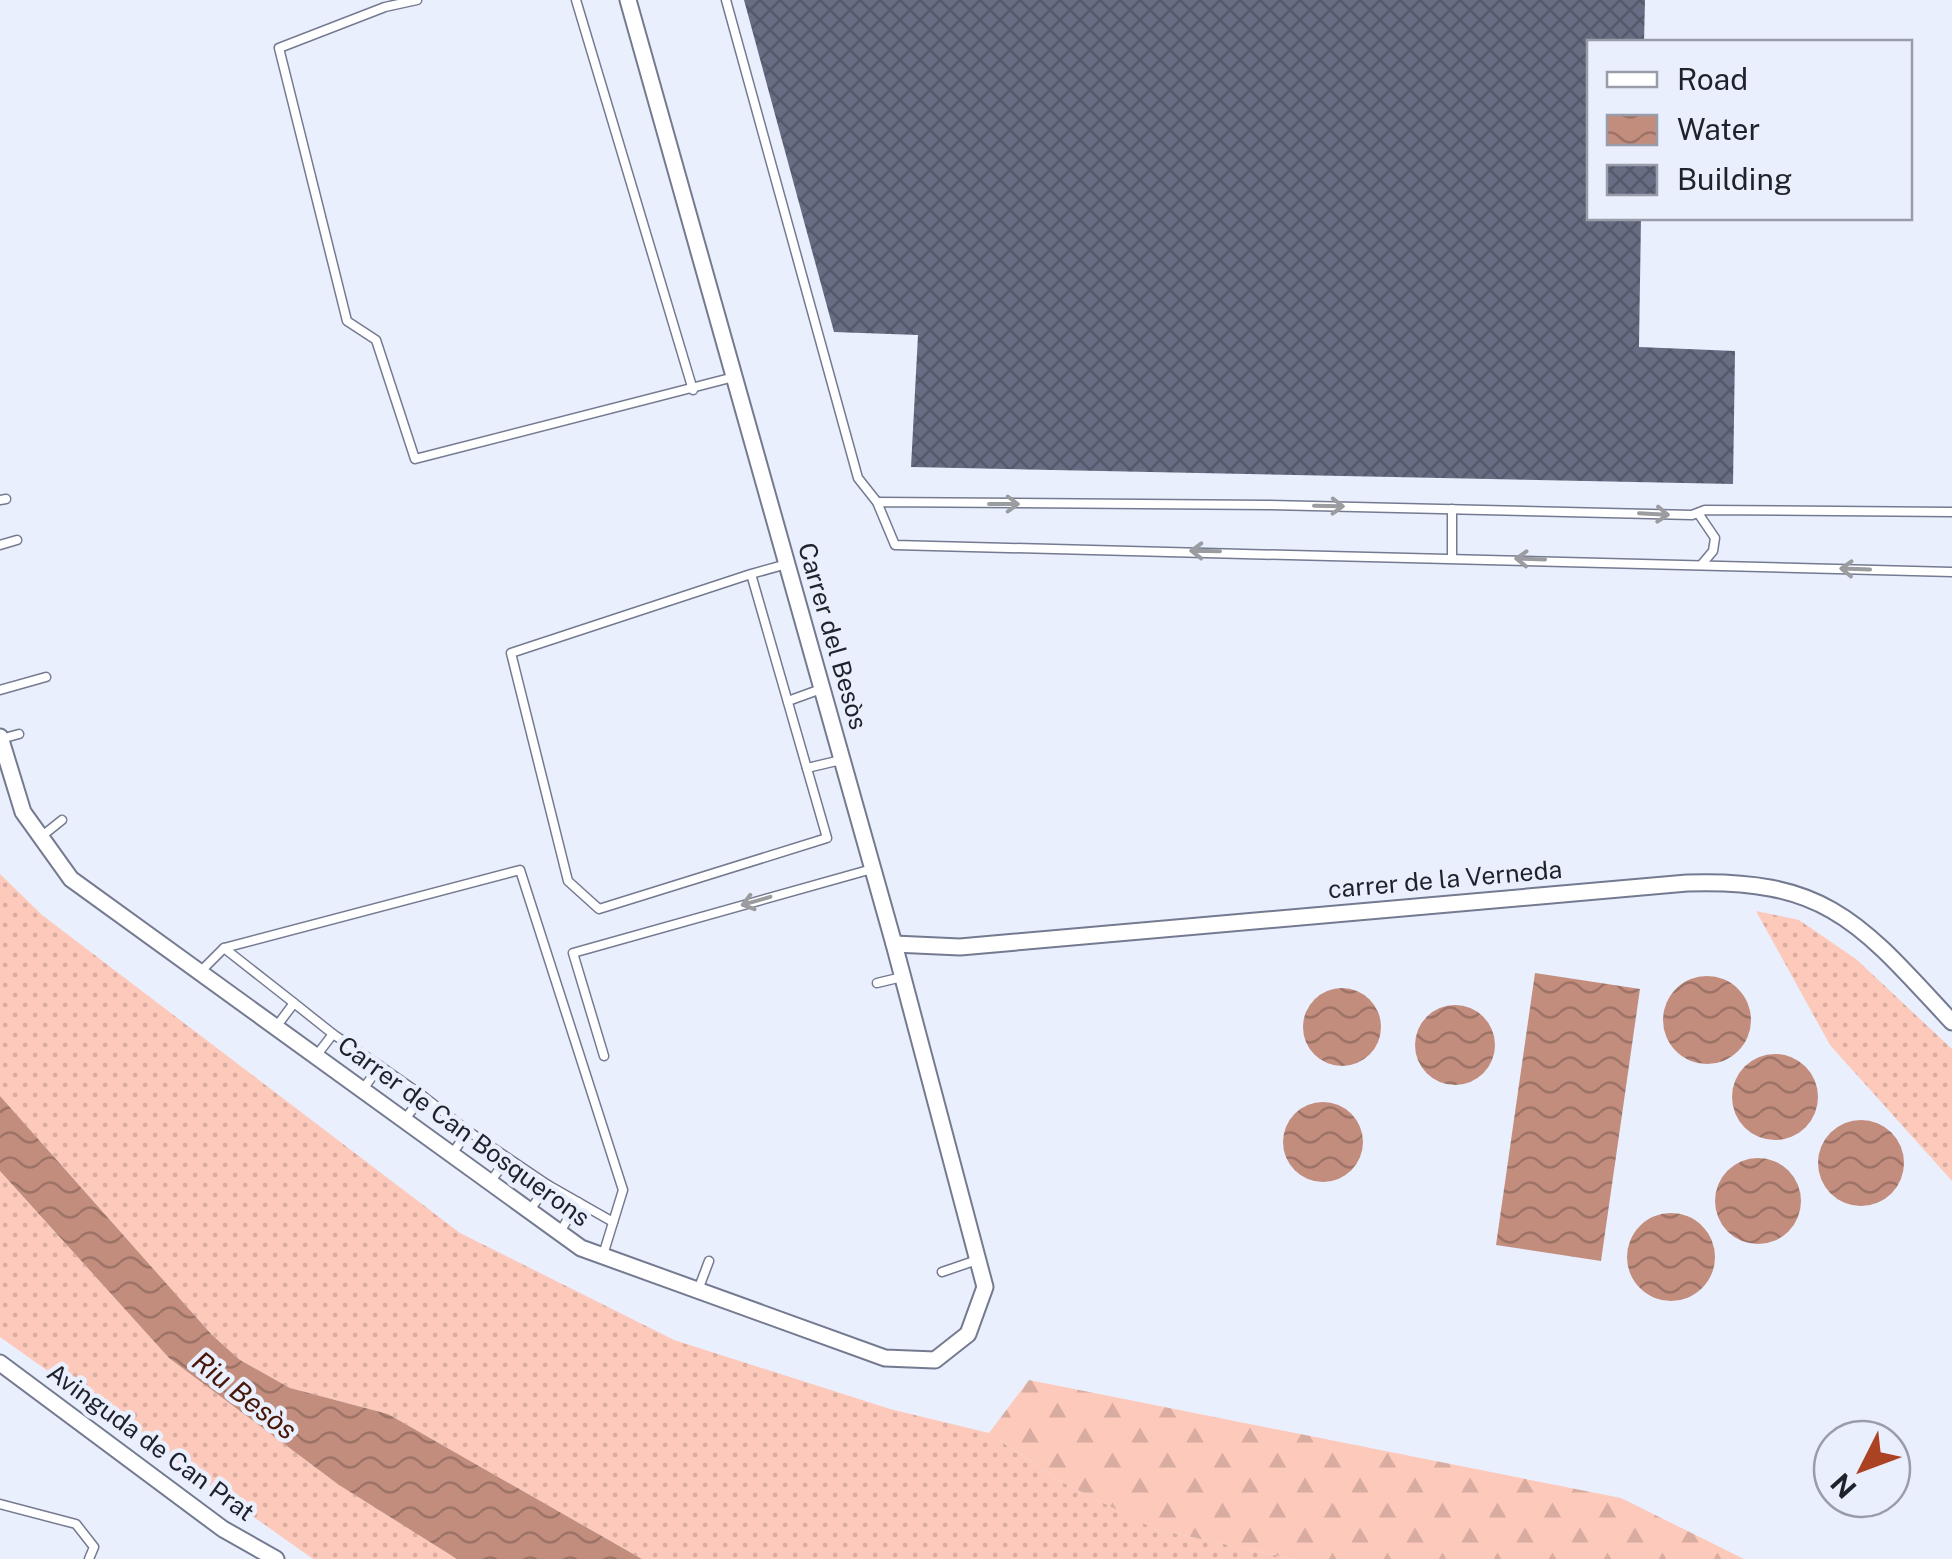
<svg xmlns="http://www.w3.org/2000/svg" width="1952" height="1559" font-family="'Public Sans',sans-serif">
	<defs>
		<pattern id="grass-dots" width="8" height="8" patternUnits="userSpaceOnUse" patternTransform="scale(2.5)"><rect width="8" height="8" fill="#fdc9ba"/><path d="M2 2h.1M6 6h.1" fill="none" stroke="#d8aca0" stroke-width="1.8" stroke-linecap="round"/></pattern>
		<pattern id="forest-firs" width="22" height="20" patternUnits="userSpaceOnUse" patternTransform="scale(2.5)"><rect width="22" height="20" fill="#fdc9ba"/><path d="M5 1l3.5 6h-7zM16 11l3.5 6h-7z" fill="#d8aca0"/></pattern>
		<pattern id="water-waves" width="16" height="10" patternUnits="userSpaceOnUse" patternTransform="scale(2.5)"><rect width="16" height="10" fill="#c38d7d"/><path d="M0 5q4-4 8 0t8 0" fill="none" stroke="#9e7367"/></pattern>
		<pattern id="building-cross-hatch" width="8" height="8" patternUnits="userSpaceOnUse" patternTransform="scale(2.5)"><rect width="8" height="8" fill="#676e83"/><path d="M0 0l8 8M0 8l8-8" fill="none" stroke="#545a6b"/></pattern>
	</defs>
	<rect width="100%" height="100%" fill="#eaeffe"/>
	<g fill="url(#grass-dots)">
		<polygon points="0,874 42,915 460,1233 674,1340 890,1409 989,1433 1056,1479 1156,1529 1293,1559 642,1559 388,1414 290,1388 240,1360 212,1335 0,1096"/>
		<polygon points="1756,911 1799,920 1856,959 1952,1049 1952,1181 1830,1045"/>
		<polygon points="0,1171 169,1358 339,1485 457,1559 313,1559 0,1337"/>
	</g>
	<polygon fill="url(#forest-firs)" points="1029,1380 1621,1498 1744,1559 1293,1559 1155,1529 1056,1479 989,1433"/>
	<g fill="url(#water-waves)">
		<polygon points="1535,973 1640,989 1601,1261 1496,1245"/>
		<circle cx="1707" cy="1020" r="44"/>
		<circle cx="1342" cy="1027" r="39"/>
		<circle cx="1455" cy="1045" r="40"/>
		<circle cx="1775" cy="1097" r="43"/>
		<polygon points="0,1096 212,1335 240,1360 290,1388 388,1414 642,1559 457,1559 339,1485 169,1358 0,1171"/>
		<circle cx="1323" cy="1142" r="40"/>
		<circle cx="1861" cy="1163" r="43"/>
		<circle cx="1758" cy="1201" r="43"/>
		<circle cx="1671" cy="1257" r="44"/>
	</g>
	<polygon fill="url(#building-cross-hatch)" points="744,0 1645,0 1644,42 1590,42 1590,218 1641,218 1639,347 1735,351 1733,484 911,467 918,335 834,332"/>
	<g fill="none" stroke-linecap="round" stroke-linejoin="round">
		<defs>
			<g id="service">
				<polyline points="417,0 385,7 279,48 347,321 376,340 415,459 734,377"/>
				<polyline points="576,0 693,390"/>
				<polyline points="726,0 858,478 877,502"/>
				<polyline points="0,500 6,499"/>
				<polyline points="1952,512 1705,510 1692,515 1268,505 877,502 895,545 1952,572"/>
				<polyline points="1698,513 1715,538 1713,551 1702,564"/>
				<polyline points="0,545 17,540"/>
				<polyline points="1452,557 1452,509"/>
				<polyline points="751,574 511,653 568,881 599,909 827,838 751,574 787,564"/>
				<polyline points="0,690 46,677"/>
				<polyline points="788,701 821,689"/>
				<polyline points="1,739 19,734"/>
				<polyline points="807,768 841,760"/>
				<polyline points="42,836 62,820"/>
				<polyline points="224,948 294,1003"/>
				<polyline points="200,972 224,948 520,870 623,1190 603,1255"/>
				<polyline points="877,983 902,977"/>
				<polyline points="276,1027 294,1003 333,1034"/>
				<polyline points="316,1056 333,1034 380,1066"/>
				<polyline points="604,1056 573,953 872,869"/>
				<polyline points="363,1089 380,1066 423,1096"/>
				<polyline points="405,1119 423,1096 468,1131"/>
				<polyline points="452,1154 468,1131 508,1158"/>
				<polyline points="490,1182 508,1158 548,1185"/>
				<polyline points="530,1210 548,1185 613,1222"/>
				<polyline points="560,1232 578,1202"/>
				<polyline points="942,1272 977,1260"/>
				<polyline points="698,1290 709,1261"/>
				<polyline points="0,1504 76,1524 94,1547 89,1559"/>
			</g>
			<g id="minor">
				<polyline points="0,737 23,812 71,879 581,1248 885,1358 935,1360 968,1334 985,1287 894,944 628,0"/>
				<path d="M894,944L960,947L1687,883C1828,878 1862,925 1952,1022"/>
				<polyline points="0,1363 223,1529 276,1559"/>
			</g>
		</defs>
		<use href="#service" stroke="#747a90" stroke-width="11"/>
		<use href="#minor" stroke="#747a90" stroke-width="19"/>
		<use href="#service" stroke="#fff" stroke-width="8"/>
		<use href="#minor" stroke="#fff" stroke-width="15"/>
	</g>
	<defs><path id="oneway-shaft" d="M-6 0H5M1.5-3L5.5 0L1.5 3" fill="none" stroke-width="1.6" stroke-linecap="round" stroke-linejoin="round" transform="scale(2.5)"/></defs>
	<g stroke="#9a9ca0">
		<use href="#oneway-shaft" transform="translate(1004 504)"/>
		<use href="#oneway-shaft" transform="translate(1329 506) rotate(1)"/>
		<use href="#oneway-shaft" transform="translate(1654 514) rotate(3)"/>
		<use href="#oneway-shaft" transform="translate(1205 551) rotate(-179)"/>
		<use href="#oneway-shaft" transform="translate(1530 559) rotate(-178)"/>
		<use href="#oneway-shaft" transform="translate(1855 569) rotate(-178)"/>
		<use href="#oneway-shaft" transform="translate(756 901) rotate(164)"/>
	</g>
	<g text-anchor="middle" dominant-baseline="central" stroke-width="9" stroke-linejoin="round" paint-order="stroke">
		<g font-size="25" fill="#1f222b" stroke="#eaeffe">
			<text transform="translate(833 636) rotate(74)">Carrer del Besòs</text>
			<text transform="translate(1445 879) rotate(-5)">carrer de la Verneda</text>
			<text transform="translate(464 1131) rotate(36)">Carrer de Can Bosquerons</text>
			<text transform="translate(151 1442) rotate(36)">Avinguda de Can Prat</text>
		</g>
		<g font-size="28" font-style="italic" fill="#491707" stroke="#eaeffe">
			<text transform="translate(245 1395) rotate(38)">Riu Besòs</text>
		</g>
	</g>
	<rect x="1587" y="40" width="325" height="180" fill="#eaeffe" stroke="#999daa" stroke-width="2.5"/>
	<rect x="1607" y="72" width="50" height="15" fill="#ffffff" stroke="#999daa" stroke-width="2.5"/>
	<text x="1677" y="90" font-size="30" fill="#1f222b">Road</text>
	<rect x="1607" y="115" width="50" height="30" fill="url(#water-waves)" stroke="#999daa" stroke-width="2.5"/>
	<text x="1677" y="140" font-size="30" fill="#1f222b">Water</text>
	<rect x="1607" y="165" width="50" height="30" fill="url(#building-cross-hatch)" stroke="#999daa" stroke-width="2.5"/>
	<text x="1677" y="190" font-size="30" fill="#1f222b">Building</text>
	<g transform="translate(1862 1469) rotate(228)"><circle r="48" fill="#eaeffe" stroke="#999daa" stroke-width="2.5"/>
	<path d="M0-8L18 38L0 25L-18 38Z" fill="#ab4323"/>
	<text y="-15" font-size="28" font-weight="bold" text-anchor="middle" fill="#1f222b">N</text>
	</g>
</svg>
